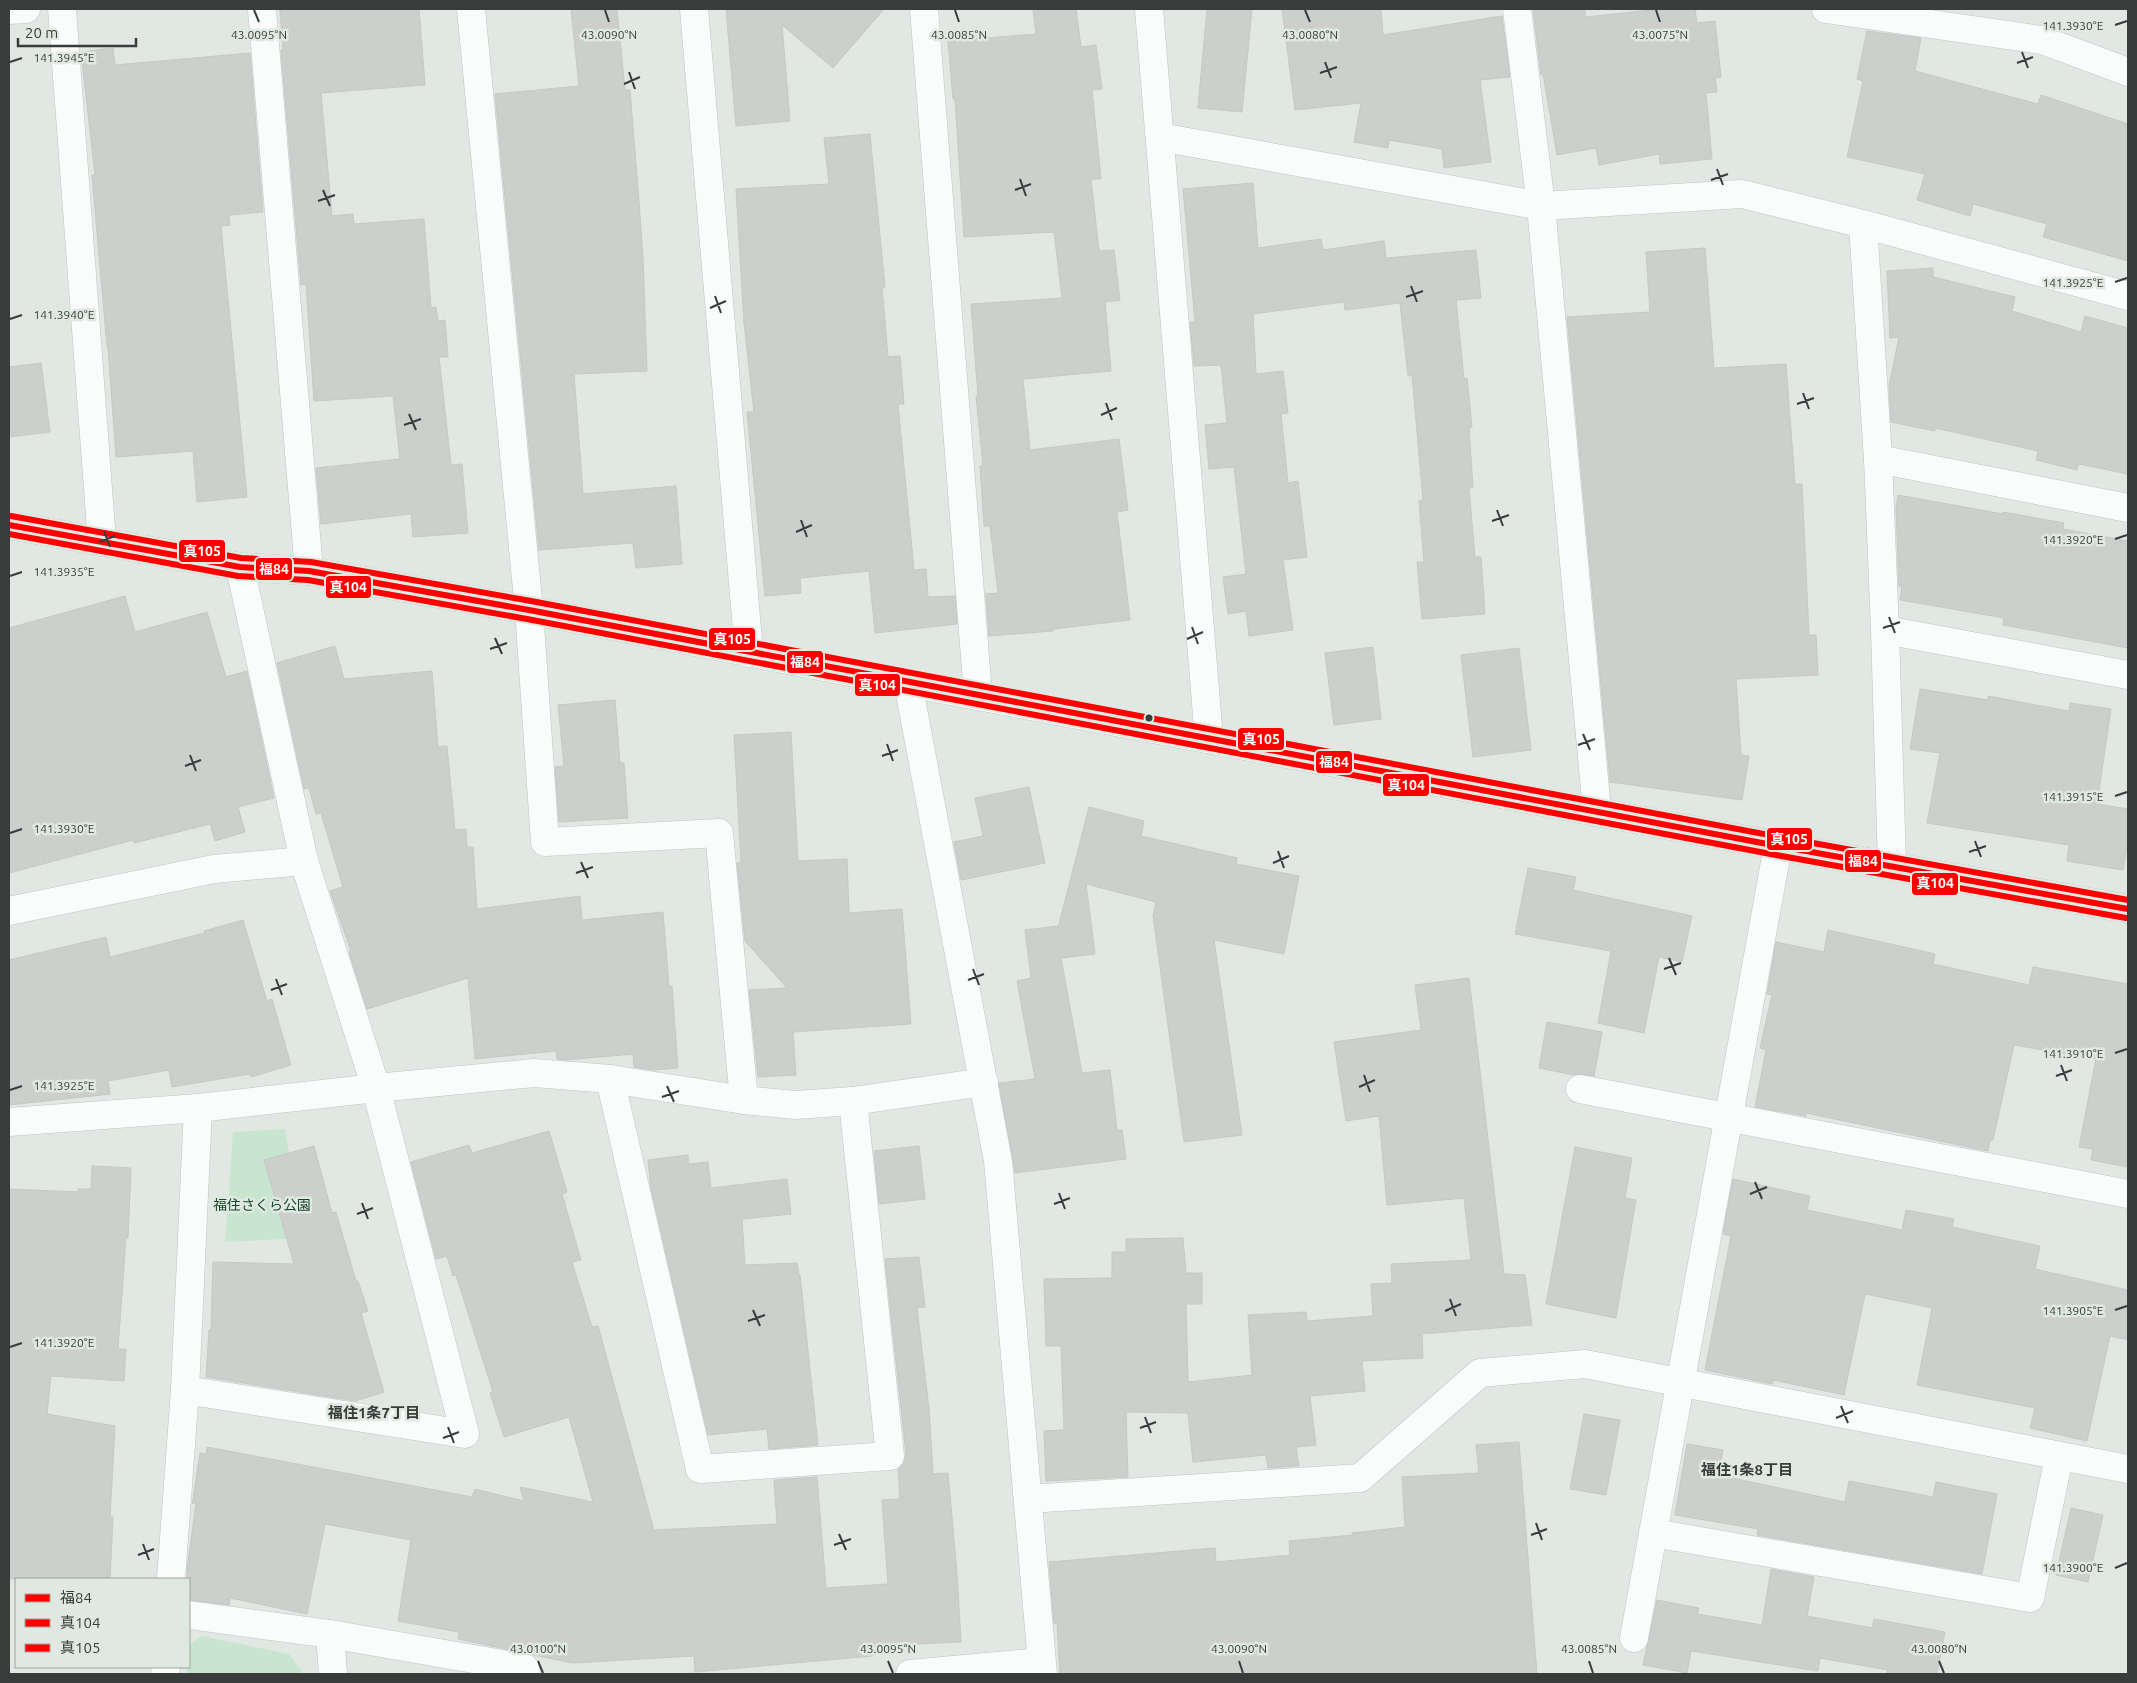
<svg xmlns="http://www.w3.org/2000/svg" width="2137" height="1683" font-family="Ubuntu,'Noto Sans JP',sans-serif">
	<rect width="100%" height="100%" fill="#e1e7e2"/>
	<g fill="#c8e6cf">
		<polygon points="285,1129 303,1238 225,1242 233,1132"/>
		<polygon points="201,1636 289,1654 301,1670 302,1674 187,1674 189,1646"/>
	</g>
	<g fill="#cdcfcd" stroke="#c6c8c6">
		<polygon points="302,9 419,9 425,85 321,93 332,216 353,214 354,224 424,219 431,308 436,307 438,321 445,320 448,357 439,357 451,465 462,464 468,533 413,537 411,514 321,524 316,468 400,459 393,396 314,401 306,284 301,285 281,50 283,50 280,10"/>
		<polygon points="571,9 617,9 625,90 630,90 639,202 643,258 647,371 574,374 583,494 676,486 682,564 636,568 633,543 539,550 495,94 579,86"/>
		<polygon points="726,9 884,9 833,68 782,25 790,121 736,126"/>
		<polygon points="1033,9 1076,9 1081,47 1096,45 1102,89 1092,90 1101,179 1091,179 1099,251 1114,250 1120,300 1105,302 1111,371 1023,379 1030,450 1119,439 1128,510 1117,512 1130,620 1053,629 1053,631 989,636 986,594 998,593 990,526 984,526 980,466 983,465 976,396 978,396 971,304 1062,298 1054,232 964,237 955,99 953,99 948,41 1036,34"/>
		<polygon points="1207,9 1252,9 1242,112 1198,108"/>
		<polygon points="1282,9 1381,9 1383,35 1502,16 1510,77 1480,80 1491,162 1444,168 1442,149 1389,140 1388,148 1354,142 1361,103 1295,110"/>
		<polygon points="1533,9 1585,9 1585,17 1661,9 1695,9 1697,23 1715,21 1721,77 1715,78 1717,92 1706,93 1712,159 1660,164 1659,154 1599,165 1596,148 1557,155 1543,74 1541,75"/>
		<polygon points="1867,31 1921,38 1915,71 2038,104 2041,95 2128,124 2128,261 2043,237 2047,224 1973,204 1970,216 1917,200 1925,174 1847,157 1863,81 1857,79"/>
		<polygon points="113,48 115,65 250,53 263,212 229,215 230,225 221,226 247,497 197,502 193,451 116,457 108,347 107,347 92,175 95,175 81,52"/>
		<polygon points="870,134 885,287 882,287 888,357 900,356 904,404 898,404 914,570 926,569 928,597 955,596 957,624 875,633 869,571 800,578 801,593 765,596 747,412 754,412 744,323 736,189 829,184 824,138"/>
		<polygon points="1253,183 1258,248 1321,239 1323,250 1384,241 1386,258 1476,250 1481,298 1456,300 1464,379 1467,378 1472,427 1469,428 1473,488 1469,488 1475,557 1481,557 1485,614 1422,619 1417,562 1424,562 1419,501 1423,500 1412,375 1408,376 1400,303 1345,310 1344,302 1253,314 1256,374 1283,371 1288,413 1281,414 1288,483 1298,481 1307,557 1283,560 1293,630 1249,636 1246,611 1228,614 1223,577 1246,574 1234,467 1209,469 1205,425 1227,423 1221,365 1194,366 1190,322 1195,322 1183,189"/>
		<polygon points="1705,248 1714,368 1786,364 1795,484 1802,484 1809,635 1816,635 1818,675 1736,679 1741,755 1749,756 1742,800 1610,782 1567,317 1650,312 1646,252"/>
		<polygon points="1933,268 1933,277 2015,297 2012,311 2081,332 2085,316 2128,328 2128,474 2079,464 2077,470 2036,460 2038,451 1935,428 1935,431 1891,422 1889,386 1899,337 1890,338 1887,271"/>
		<polygon points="41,363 50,432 9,437 9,367"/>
		<polygon points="1898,495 2003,514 2003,512 2064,523 2063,529 2128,541 2128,648 2003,625 2004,618 1900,600 1902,587 1899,586 1896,508"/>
		<polygon points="125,596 135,632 207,612 226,677 247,671 274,798 238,807 245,832 215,841 210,824 134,843 133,840 9,873 9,628"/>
		<polygon points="335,646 344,679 432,671 438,747 447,746 455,830 466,829 467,847 473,847 477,909 580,896 582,920 663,912 669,987 672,986 678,1068 654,1070 634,1067 633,1054 565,1060 557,1059 556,1051 475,1059 468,978 367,1009 349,952 351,951 330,891 343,887 321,813 316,814 309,788 304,789 277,663"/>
		<polygon points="1373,647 1381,719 1334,725 1325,653"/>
		<polygon points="1519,648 1531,750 1473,757 1461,655"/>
		<polygon points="1920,689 1988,700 1988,696 2069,711 2070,703 2111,709 2097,804 2128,809 2128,839 2123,870 2067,861 2069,845 1927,823 1940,753 1910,749"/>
		<polygon points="615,700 620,763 624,763 628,818 559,822 555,767 564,766 558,705"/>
		<polygon points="791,732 798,861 847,859 849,913 902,909 911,1024 793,1032 796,1075 758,1077 749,990 787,988 745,941 737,863 741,863 734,735"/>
		<polygon points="1029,787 1045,863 961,880 954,842 983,836 975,798"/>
		<polygon points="1089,807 1144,821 1141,836 1237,858 1236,864 1299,876 1284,954 1214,940 1242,1135 1184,1142 1153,916 1156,902 1086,884 1095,954 1061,958 1082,1073 1110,1070 1117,1130 1122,1130 1126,1159 1015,1173 999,1083 1035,1079 1017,981 1031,978 1025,930 1058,926 1058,928"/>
		<polygon points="1528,868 1576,877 1573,890 1692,916 1682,962 1659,957 1644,1033 1598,1023 1611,951 1515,934"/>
		<polygon points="243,920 267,1001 272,999 291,1065 251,1077 250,1074 172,1087 169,1070 108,1081 110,1094 9,1105 9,960 106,937 110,957 205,933 204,931"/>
		<polygon points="1828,930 1935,954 1933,964 2029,985 2033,967 2128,984 2128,1167 2091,1160 2093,1149 2079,1147 2096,1059 2014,1045 1993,1140 1990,1140 1988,1151 1806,1113 1806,1116 1755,1107 1766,1050 1760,1048 1772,995 1767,994 1776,942 1824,952"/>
		<polygon points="1469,978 1504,1274 1525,1275 1532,1325 1422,1334 1423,1358 1362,1361 1365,1391 1310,1396 1316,1445 1296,1447 1299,1466 1268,1468 1266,1455 1193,1462 1188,1413 1126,1412 1128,1477 1046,1481 1044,1431 1064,1430 1061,1346 1046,1346 1044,1279 1112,1278 1112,1252 1126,1252 1126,1239 1183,1238 1186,1273 1202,1273 1202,1304 1186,1304 1188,1382 1252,1375 1248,1315 1306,1312 1307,1321 1373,1316 1371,1284 1392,1283 1391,1264 1471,1260 1464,1198 1387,1205 1379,1116 1346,1121 1334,1042 1421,1030 1415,985"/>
		<polygon points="1547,1022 1602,1032 1594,1076 1582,1074 1574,1075 1539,1068"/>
		<polygon points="549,1131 567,1192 562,1194 581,1260 572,1262 592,1327 598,1326 654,1530 777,1524 774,1480 817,1477 826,1588 888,1584 882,1500 900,1499 898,1469 904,1463 906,1454 885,1259 919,1257 925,1307 917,1308 929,1409 933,1474 948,1473 957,1574 961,1642 872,1646 872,1656 695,1672 694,1656 572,1663 458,1639 459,1632 398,1621 411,1540 325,1524 307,1614 230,1598 229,1605 189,1600 187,1570 196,1503 192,1503 193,1500 200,1453 206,1454 207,1447 472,1497 475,1489 524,1501 520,1487 593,1502 569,1417 504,1437 490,1393 493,1392 456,1275 453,1276 447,1256 436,1259 411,1162 469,1145 472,1153"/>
		<polygon points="314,1146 332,1213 336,1212 356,1281 358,1281 368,1311 361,1313 384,1392 355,1401 206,1377 209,1330 211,1330 213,1262 294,1264 264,1160"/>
		<polygon points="919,1146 925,1199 879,1204 874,1151"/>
		<polygon points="1575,1147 1632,1158 1625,1198 1636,1200 1616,1318 1546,1304"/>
		<polygon points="688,1155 688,1164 708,1162 711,1188 787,1179 791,1214 742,1219 745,1265 797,1263 799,1275 800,1275 818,1445 769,1449 767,1429 708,1435 651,1189 648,1160"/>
		<polygon points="92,1166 131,1168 128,1238 126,1238 118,1349 126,1349 124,1381 51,1376 47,1414 115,1426 110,1517 113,1517 110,1579 9,1579 9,1189 78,1192 78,1189 91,1189"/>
		<polygon points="1733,1179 1810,1196 1807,1210 1902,1230 1906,1210 1954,1219 1952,1227 2040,1246 2035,1269 2128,1290 2128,1340 2110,1336 2087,1441 2030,1428 2035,1408 1917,1385 1932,1308 1865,1294 1844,1395 1773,1380 1772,1384 1705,1370 1731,1236 1723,1234"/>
		<polygon points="1584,1414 1620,1420 1606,1495 1570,1489"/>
		<polygon points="1519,1442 1537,1674 1060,1674 1057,1623 1054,1624 1049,1562 1215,1548 1216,1562 1290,1555 1289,1541 1353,1535 1352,1533 1405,1527 1402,1477 1479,1473 1476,1445"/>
		<polygon points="1687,1444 1723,1450 1718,1475 1845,1502 1849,1481 1933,1497 1936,1482 1997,1494 1982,1574 1757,1535 1758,1529 1675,1515"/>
		<polygon points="2071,1508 2103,1515 2088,1582 2056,1575"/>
		<polygon points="1771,1569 1814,1577 1807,1616 1872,1628 1874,1619 1945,1632 1937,1674 1887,1674 1888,1670 1820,1658 1818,1671 1691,1651 1687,1673 1643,1665 1657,1600 1699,1608 1697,1614 1762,1625"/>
	</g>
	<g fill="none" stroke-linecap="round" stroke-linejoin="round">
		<defs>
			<g id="minor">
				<polyline points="62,9 102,542"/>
				<polyline points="262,9 309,571"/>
				<polyline points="471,9 529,610 545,842 719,833 744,1100"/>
				<polyline points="694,9 749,653"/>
				<polyline points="924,9 978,695"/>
				<polyline points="1149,9 1209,739"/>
				<polyline points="1517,9 1541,206 1597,811"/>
				<polyline points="1826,9 2042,40 2128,72"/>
				<polyline points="9,10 26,9"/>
				<polyline points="1160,137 1541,206 1742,194 1863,224 1878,459 1885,630"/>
				<polyline points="1863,224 2128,296"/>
				<polyline points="1878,459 2128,508"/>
				<polyline points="9,525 240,567 309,571 529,610 908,683 1778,846 2128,909"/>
				<polyline points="908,683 998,1161 1043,1674"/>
				<polyline points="1892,866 1885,630 2128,675"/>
				<polyline points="9,911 214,869 304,861"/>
				<polyline points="610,1079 700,1469 890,1456 853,1101"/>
				<polyline points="1580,1089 2128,1194"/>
				<polyline points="9,1122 198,1108 376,1088 534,1073 610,1079 744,1100 795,1105 853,1101 984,1082"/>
				<polyline points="185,1390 465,1434 376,1088 304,861 240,567"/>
				<polyline points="1028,1499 1360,1478 1480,1373 1585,1364 2128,1469"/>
				<polyline points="1653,1533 2030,1598 2059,1457"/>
				<polyline points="171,1579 185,1390 198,1108"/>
				<polyline points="189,1615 330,1634"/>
				<polyline points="1634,1638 1778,846"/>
				<polyline points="165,1674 166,1667"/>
				<polyline points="333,1674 330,1634 525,1668 526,1674"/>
				<polyline points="910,1674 1041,1662"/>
			</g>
		</defs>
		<use href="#minor" stroke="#c1c5c2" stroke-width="29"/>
		<use href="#minor" stroke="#fafbfb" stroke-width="28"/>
		<defs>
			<polyline id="bus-1" points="9,525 240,567 309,571 529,610 1778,846 2128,909"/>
			<polyline id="bus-2" points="9,534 238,576 308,580 527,619 1776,855 2126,918"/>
			<polyline id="bus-3" points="11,516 241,558 311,562 531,601 1780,837 2128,900"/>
		</defs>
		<use href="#bus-1" stroke="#dfe9e1" stroke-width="10"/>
		<use href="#bus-2" stroke="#dfe9e1" stroke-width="10"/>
		<use href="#bus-3" stroke="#dfe9e1" stroke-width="10"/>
		<use href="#bus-1" stroke="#f00" stroke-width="6"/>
		<use href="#bus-2" stroke="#f00" stroke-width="6"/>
		<use href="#bus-3" stroke="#f00" stroke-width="6"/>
	</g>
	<path fill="none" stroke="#393c3a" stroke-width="2" d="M254,10L259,22M605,10L609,22M955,10L959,22M1305,10L1310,22M1656,10L1660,22M2115,25L2127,21M2022,52L2028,68M10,62L22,58M1325,62L1331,78M2017,63L2033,57M629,72L635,89M1320,73L1337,67M624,84L640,77M1717,169L1723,185M1020,179L1026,196M1711,180L1728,174M323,190L330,206M1015,190L1031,184M318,201L335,195M2115,282L2127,278M1411,286L1417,302M715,296L721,313M1406,297L1423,291M710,308L726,301M10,319L22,315M1803,393L1809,409M1106,403L1112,420M1797,404L1814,398M409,414L416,430M1101,415L1117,408M404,425L421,419M1497,510L1503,526M801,520L807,537M1492,521L1509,515M104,531L110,547M796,532L812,525M2115,539L2127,535M99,542L115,536M10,576L22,572M1889,617L1895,633M1192,627L1198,644M1883,628L1900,622M495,638L502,654M1187,639L1203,632M490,649L507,643M1583,734L1590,750M887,744L893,761M1578,745L1595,739M190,755L196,771M882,756L898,750M185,766L201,760M2115,796L2127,792M10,833L22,829M1975,841L1981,857M1278,851L1284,868M1969,852L1986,846M581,862L588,878M1273,863L1289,856M576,873L593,867M1669,958L1676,975M973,969L979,985M1664,969L1681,963M276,979L282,995M968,980L984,974M271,990L287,984M2115,1053L2127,1049M2061,1065L2067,1081M1364,1075L1370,1092M2056,1076L2072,1070M667,1086L674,1102M1359,1087L1375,1080M10,1090L22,1086M662,1097L679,1091M1755,1182L1762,1199M1059,1193L1065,1209M1750,1194L1767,1187M362,1203L368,1219M1054,1204L1070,1198M357,1214L373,1208M1450,1299L1456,1316M753,1310L760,1326M2115,1310L2127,1306M1445,1311L1461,1304M748,1321L765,1315M10,1347L22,1343M1841,1406L1848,1423M1145,1417L1151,1433M1836,1418L1853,1411M448,1427L454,1443M1140,1428L1156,1422M443,1438L459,1432M1536,1523L1542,1540M839,1534L846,1550M1531,1535L1547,1529M143,1544L149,1560M834,1545L851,1539M138,1555L154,1549M2115,1568L2127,1563M538,1661L543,1673M888,1661L893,1673M1239,1661L1243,1673M1589,1661L1593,1673M1939,1661L1944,1673"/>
	<circle fill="#393c3a" stroke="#dfe9e1" stroke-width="2" cx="1149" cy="718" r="4.5"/>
	<g text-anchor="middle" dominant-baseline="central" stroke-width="5" stroke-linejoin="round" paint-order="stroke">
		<g font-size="14" fill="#184629" stroke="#dfe9e1">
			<text x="262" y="1205">福住さくら公園</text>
		</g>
		<g font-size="15" font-weight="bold" fill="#393c3a" stroke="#dfe9e1">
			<text x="374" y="1412">福住1条7丁目</text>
			<text x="1747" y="1469">福住1条8丁目</text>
		</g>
	</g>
	<g font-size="12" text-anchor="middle" fill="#393c3a" stroke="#dfe9e1" stroke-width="5" stroke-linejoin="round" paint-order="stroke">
		<text x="2073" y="30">141.3930°E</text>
		<text x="259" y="39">43.0095°N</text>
		<text x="609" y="39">43.0090°N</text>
		<text x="959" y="39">43.0085°N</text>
		<text x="1310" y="39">43.0080°N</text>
		<text x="1660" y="39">43.0075°N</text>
		<text x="64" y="62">141.3945°E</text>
		<text x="2073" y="287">141.3925°E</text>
		<text x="64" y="319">141.3940°E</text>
		<text x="2073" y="544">141.3920°E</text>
		<text x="64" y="576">141.3935°E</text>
		<text x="2073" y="801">141.3915°E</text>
		<text x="64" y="833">141.3930°E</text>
		<text x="2073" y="1058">141.3910°E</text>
		<text x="64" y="1090">141.3925°E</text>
		<text x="2073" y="1315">141.3905°E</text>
		<text x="64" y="1347">141.3920°E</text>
		<text x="2073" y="1572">141.3900°E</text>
		<text x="538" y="1653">43.0100°N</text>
		<text x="888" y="1653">43.0095°N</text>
		<text x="1239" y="1653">43.0090°N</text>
		<text x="1589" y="1653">43.0085°N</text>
		<text x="1939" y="1653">43.0080°N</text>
	</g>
	<g stroke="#dfe9e1" stroke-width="2">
		<rect x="178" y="539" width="48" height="24" rx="5" fill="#f00"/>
		<rect x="255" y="557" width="38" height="24" rx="5" fill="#f00"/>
		<rect x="325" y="575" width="47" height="24" rx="5" fill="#f00"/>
		<rect x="708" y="627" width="48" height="24" rx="5" fill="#f00"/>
		<rect x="786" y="650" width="38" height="24" rx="5" fill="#f00"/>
		<rect x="854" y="673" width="47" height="24" rx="5" fill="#f00"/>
		<rect x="1237" y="727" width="48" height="24" rx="5" fill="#f00"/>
		<rect x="1315" y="750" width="38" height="24" rx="5" fill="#f00"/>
		<rect x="1382" y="773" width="48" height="24" rx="5" fill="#f00"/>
		<rect x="1766" y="827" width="47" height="24" rx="5" fill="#f00"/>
		<rect x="1844" y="849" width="38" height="24" rx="5" fill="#f00"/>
		<rect x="1911" y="872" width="48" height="24" rx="5" fill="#f00"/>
	</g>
	<g font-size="14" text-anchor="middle" font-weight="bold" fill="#fff">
		<text x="202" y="556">真105</text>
		<text x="274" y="574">福84</text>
		<text x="348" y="592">真104</text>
		<text x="732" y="644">真105</text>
		<text x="805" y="667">福84</text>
		<text x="877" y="690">真104</text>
		<text x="1261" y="744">真105</text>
		<text x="1334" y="767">福84</text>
		<text x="1406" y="790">真104</text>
		<text x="1789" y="844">真105</text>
		<text x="1863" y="866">福84</text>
		<text x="1935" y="888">真104</text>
	</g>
	<rect width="2137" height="1683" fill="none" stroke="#393c3a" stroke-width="20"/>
	<rect x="15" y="1578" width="175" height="90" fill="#dfe9e1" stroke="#9da49e"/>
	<rect x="25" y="1594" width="25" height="8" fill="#ff0000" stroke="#9da49e"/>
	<text x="60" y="1603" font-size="15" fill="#393c3a">福84</text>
	<rect x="25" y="1619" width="25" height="8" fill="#ff0000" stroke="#9da49e"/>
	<text x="60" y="1628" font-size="15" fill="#393c3a">真104</text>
	<rect x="25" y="1644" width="25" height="8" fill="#ff0000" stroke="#9da49e"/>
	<text x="60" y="1653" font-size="15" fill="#393c3a">真105</text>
	<path d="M18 38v8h118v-8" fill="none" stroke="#393c3a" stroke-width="2.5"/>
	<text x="25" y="38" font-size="15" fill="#393c3a" stroke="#dfe9e1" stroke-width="4" paint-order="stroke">20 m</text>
</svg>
